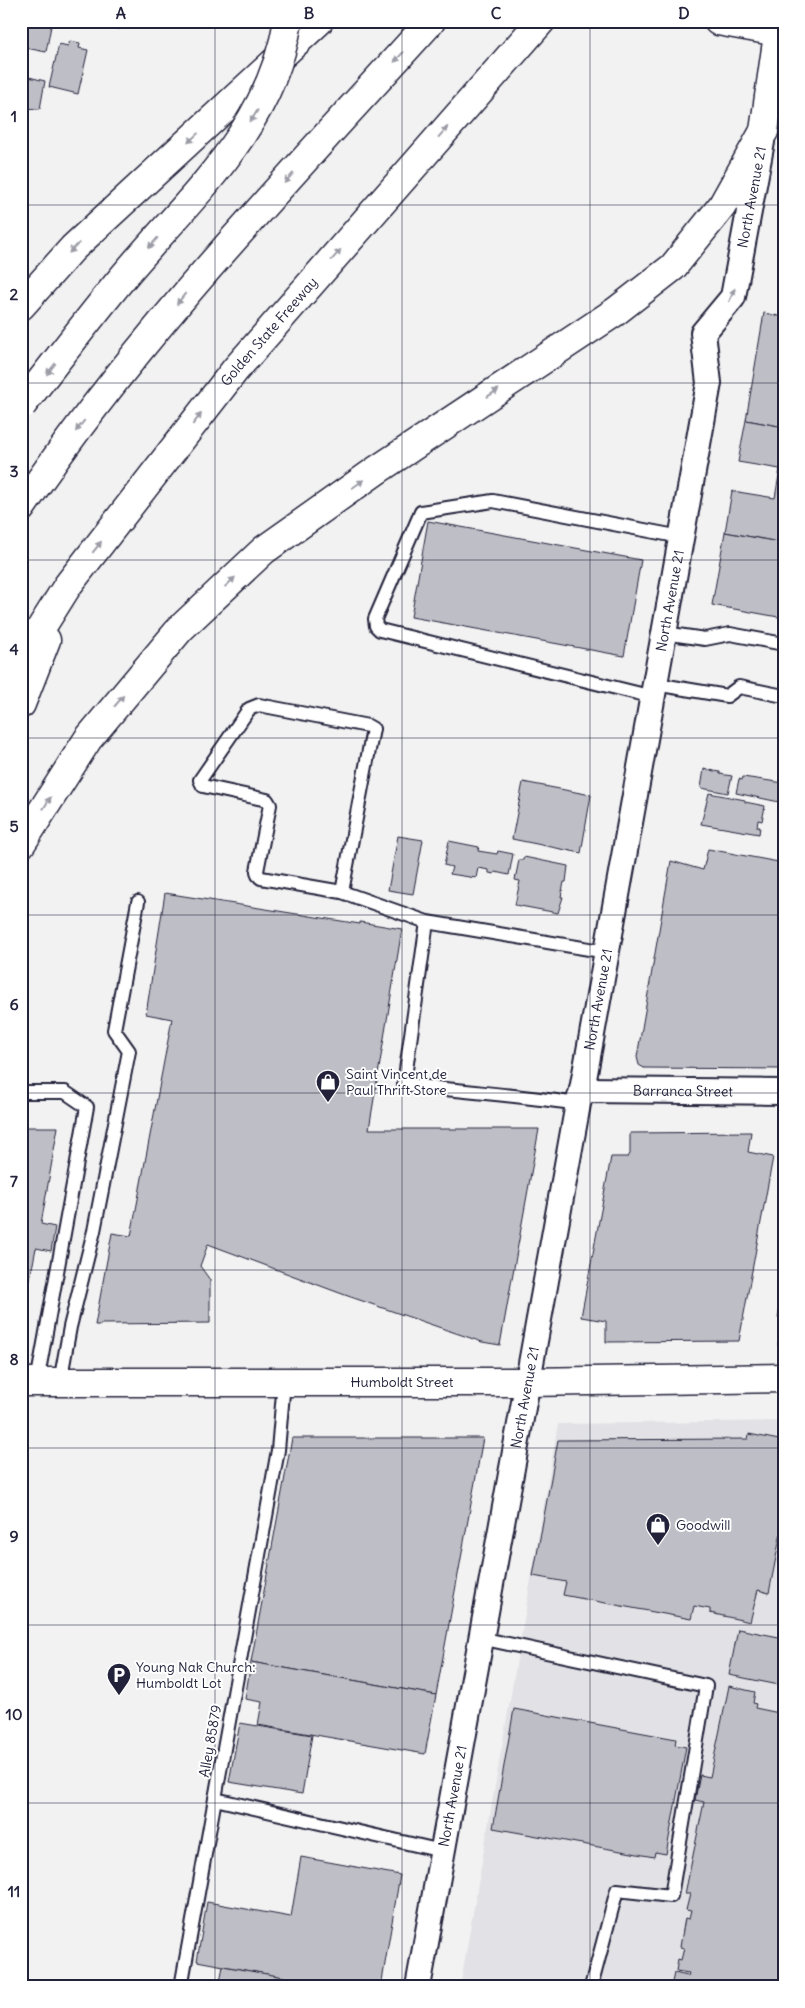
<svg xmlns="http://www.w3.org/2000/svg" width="805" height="2008" font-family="Delius,sans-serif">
	<rect width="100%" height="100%" fill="#f2f2f3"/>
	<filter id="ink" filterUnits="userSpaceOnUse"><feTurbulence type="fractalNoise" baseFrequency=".02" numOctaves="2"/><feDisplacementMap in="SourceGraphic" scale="10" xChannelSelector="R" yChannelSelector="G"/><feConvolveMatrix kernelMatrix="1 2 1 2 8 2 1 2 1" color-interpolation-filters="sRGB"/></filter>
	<g filter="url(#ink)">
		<polygon fill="#e2e2e6" points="784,1421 784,1987 460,1987 558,1424"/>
		<g fill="#bebec6" stroke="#22223b">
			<polygon points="23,21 52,21 46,52 21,47"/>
			<polygon points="91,21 121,21 120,29 91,24"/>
			<polygon points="70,41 80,43 79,48 88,50 78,94 49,87 59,44 68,46"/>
			<polygon points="21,75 45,81 40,109 21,108"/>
			<polygon points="764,313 784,317 784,427 746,420"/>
			<polygon points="746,420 784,427 784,543 725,532 732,491 775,498 780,469 738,462"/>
			<polygon points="428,521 641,560 624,656 411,617"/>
			<polygon points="725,532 784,543 784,618 712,605"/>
			<polygon points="704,769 720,772 720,774 732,776 728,793 701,788"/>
			<polygon points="743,777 784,783 784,803 736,793 739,779 742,780"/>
			<polygon points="523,782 591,795 581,853 512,839"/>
			<polygon points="709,793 745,800 745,802 765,806 762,821 758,820 757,827 760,827 759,834 701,824"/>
			<polygon points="398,836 423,840 413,894 388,890"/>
			<polygon points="449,841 479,847 478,851 497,854 498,851 513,854 509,875 495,872 494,874 489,873 489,870 478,868 476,878 450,874 452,867 444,865"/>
			<polygon points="708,849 784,863 784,1069 644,1068 639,1065 637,1057 671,861 703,870"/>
			<polygon points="524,857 568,866 566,882 564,882 561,897 563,897 558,913 515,905 520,881 515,880 519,860 523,860"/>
			<polygon points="165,893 360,924 360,922 402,929 369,1129 539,1129 500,1345 482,1342 345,1295 208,1244 200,1266 210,1280 210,1323 100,1324 101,1325 95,1325 112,1233 131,1236 172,1019 146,1014"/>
			<polygon points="21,1127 58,1127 41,1224 55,1227 51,1251 36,1248 21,1326"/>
			<polygon points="751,1132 748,1152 773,1157 739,1341 606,1342 606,1321 581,1317 611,1157 628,1157 630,1154 630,1133"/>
			<polygon points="784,1285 784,1350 780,1350 781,1345 778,1345 782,1319 778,1318"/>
			<polygon points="749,1434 784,1441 780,1472 784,1472 784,1517 769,1593 758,1590 750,1622 710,1613 710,1609 694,1606 691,1619 563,1595 566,1582 533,1576 558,1440 748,1439"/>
			<polygon points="292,1438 483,1438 436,1695 251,1662"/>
			<polygon points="738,1629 784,1638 784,1686 729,1675"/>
			<polygon points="251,1662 436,1695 425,1754 258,1725 262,1702 245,1699"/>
			<polygon points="729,1686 755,1692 753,1703 756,1704 755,1708 784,1714 784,1987 671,1987 674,1973 688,1976 689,1973 676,1971 678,1959 681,1960 684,1948 680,1947 685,1918 689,1919 691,1911 686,1910 690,1894 685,1894 704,1802 695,1800 700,1775 710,1777"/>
			<polygon points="514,1709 676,1739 675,1745 686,1747 666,1854 655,1852 654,1857 493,1828"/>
			<polygon points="240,1723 312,1735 302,1794 229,1782"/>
			<polygon points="301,1857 400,1875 381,1987 335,1987 197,1961 207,1902 291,1917"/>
			<polygon points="223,1966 322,1984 321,1987 219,1987"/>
		</g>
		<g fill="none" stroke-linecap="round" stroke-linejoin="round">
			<defs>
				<g id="service">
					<polyline points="664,633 705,639 730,634 784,644"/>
					<polyline points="655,684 727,696 739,687 784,696"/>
					<polyline points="653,697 380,630 376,626 375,619 421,512 493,501 681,537"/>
					<polyline points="342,892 261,878 258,875 257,871 270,805 267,800 203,786 200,780 249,709 259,705 368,726 373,729 342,892 427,922 607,952"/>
					<path d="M427,922L404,1084C462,1092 520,1095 578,1104"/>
					<polyline points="21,1092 65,1092 87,1107 37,1382"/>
					<polyline points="60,1382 70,1327 94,1231 129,1051 114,1030 138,902"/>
					<polyline points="480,1638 706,1686 671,1896 617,1890 591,1987"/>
					<polyline points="215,1799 442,1851"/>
					<polyline points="181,1987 278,1450 284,1382"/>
				</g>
				<g id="minor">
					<path id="s1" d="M582,1090L784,1092"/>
					<path id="s2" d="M418,1987L578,1104L582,1090L709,383L703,333L733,297L762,142"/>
				</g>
				<g id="tertiary">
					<path id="s3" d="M21,1382H526L784,1378"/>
				</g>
				<polyline id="secondary" points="718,21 784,33"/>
				<polyline id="primary" points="764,131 780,21"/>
				<g id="motorway">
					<polyline points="21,306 73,248 319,21"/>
					<path d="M21,508C140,332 289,178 431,21"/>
					<path id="s4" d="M21,660L68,585L235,370L541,21"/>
					<polyline points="21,704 46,640"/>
					<polyline points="21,844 88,739 180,629 264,550 377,470 615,312 673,267 722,206 764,131"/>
				</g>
			</defs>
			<use href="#service" stroke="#22223b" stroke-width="16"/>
			<use href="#minor" stroke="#22223b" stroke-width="28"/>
			<use href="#tertiary" stroke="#22223b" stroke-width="31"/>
			<use href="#secondary" stroke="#22223b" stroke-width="31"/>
			<use href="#primary" stroke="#22223b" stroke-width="31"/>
			<use href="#motorway" stroke="#22223b" stroke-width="31"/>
			<use href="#service" stroke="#fff" stroke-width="12"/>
			<use href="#minor" stroke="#fff" stroke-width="24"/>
			<use href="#tertiary" stroke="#fff" stroke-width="28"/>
			<use href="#secondary" stroke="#fff" stroke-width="28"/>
			<use href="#primary" stroke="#fff" stroke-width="28"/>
			<use href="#motorway" stroke="#fff" stroke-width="28"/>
			<defs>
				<path id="motorway-bridge" d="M22,405C56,362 89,318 124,276C191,196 270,130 288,21"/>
			</defs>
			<use href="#motorway-bridge" stroke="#22223b" stroke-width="31" stroke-linecap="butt"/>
			<use href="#motorway-bridge" stroke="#fff" stroke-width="28"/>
		</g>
		<defs><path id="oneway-solid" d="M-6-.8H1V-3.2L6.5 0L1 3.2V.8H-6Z" transform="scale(1.25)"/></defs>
		<g fill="#9c9ca7">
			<use href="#oneway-solid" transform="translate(399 57) rotate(132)"/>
			<use href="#oneway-solid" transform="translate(254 116) rotate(122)"/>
			<use href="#oneway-solid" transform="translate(443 132) rotate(-49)"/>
			<use href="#oneway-solid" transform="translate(193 138) rotate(137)"/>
			<use href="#oneway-solid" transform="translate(289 178) rotate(132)"/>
			<use href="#oneway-solid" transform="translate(153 243) rotate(131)"/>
			<use href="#oneway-solid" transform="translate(74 248) rotate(135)"/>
			<use href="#oneway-solid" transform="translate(336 255) rotate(-49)"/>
			<use href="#oneway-solid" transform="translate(732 295) rotate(-67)"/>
			<use href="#oneway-solid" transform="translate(181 299) rotate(128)"/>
			<use href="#oneway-solid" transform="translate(51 369) rotate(128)"/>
			<use href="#oneway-solid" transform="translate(493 393) rotate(-34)"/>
			<use href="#oneway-solid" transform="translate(197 419) rotate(-52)"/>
			<use href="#oneway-solid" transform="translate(80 426) rotate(128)"/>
			<use href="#oneway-solid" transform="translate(358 484) rotate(-35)"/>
			<use href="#oneway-solid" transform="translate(97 547) rotate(-52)"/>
			<use href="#oneway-solid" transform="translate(230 582) rotate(-43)"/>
			<use href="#oneway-solid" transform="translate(119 701) rotate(-50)"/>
			<use href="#oneway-solid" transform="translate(47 803) rotate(-58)"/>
		</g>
	</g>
	<path fill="none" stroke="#22223b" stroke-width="1" stroke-opacity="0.55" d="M215,21V1987M402,21V1987M590,21V1987M21,205H784M21,383H784M21,560H784M21,738H784M21,915H784M21,1093H784M21,1270H784M21,1448H784M21,1625H784M21,1803H784"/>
	<defs>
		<symbol id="shop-pin" viewBox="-11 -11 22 30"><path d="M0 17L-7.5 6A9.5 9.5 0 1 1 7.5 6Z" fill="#22223b" stroke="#fff"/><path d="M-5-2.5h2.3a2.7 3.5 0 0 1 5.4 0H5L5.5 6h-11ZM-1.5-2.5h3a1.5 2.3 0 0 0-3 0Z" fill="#fff"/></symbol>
		<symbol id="parking-pin" viewBox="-11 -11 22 30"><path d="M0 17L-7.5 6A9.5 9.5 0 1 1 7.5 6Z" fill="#22223b" stroke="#fff"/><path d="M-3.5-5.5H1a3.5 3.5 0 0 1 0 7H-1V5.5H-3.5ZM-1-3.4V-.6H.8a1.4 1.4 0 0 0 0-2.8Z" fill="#fff"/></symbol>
	</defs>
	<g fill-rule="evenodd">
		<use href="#shop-pin" x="314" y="1068" width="28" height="38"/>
		<use href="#shop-pin" x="644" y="1511" width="28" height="38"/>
		<use href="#parking-pin" x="105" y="1661" width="28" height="38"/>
	</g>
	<g text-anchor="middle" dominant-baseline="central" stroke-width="4" stroke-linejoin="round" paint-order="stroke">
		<g font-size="14" fill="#22223b" stroke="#fff">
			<text stroke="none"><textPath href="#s2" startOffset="1829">North Avenue 21</textPath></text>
			<text stroke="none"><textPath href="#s4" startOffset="412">Golden State Freeway</textPath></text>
			<text stroke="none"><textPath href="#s2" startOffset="1409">North Avenue 21</textPath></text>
			<text stroke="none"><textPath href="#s2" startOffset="1004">North Avenue 21</textPath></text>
			<text stroke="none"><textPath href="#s1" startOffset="101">Barranca Street</textPath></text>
			<text stroke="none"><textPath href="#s3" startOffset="381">Humboldt Street</textPath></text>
			<text stroke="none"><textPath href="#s2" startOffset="599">North Avenue 21</textPath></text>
			<text transform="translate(210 1741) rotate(-80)">Alley 85879</text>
			<text stroke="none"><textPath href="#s2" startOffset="194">North Avenue 21</textPath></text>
		</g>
		<g font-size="14" fill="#22223b" stroke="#fff" text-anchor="start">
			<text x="346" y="1074">Saint Vincent de<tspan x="346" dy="16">Paul Thrift Store</tspan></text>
			<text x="676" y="1525">Goodwill</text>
			<text x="136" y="1667">Young Nak Church:<tspan x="136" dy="16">Humboldt Lot</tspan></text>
		</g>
	</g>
	<rect width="805" height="2008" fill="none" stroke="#fff" stroke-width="55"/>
	<rect x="28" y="28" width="750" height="1952" fill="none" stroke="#22223b" stroke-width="2"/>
	<g font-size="16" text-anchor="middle" font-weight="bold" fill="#22223b">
		<text x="121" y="19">A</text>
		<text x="309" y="19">B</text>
		<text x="496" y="19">C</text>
		<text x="684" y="19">D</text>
		<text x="14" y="122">1</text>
		<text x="14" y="300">2</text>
		<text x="14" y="477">3</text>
		<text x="14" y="655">4</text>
		<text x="14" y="832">5</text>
		<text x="14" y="1010">6</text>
		<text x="14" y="1187">7</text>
		<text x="14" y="1365">8</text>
		<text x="14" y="1542">9</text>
		<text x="14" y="1720">10</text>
		<text x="14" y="1897">11</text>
	</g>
</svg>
